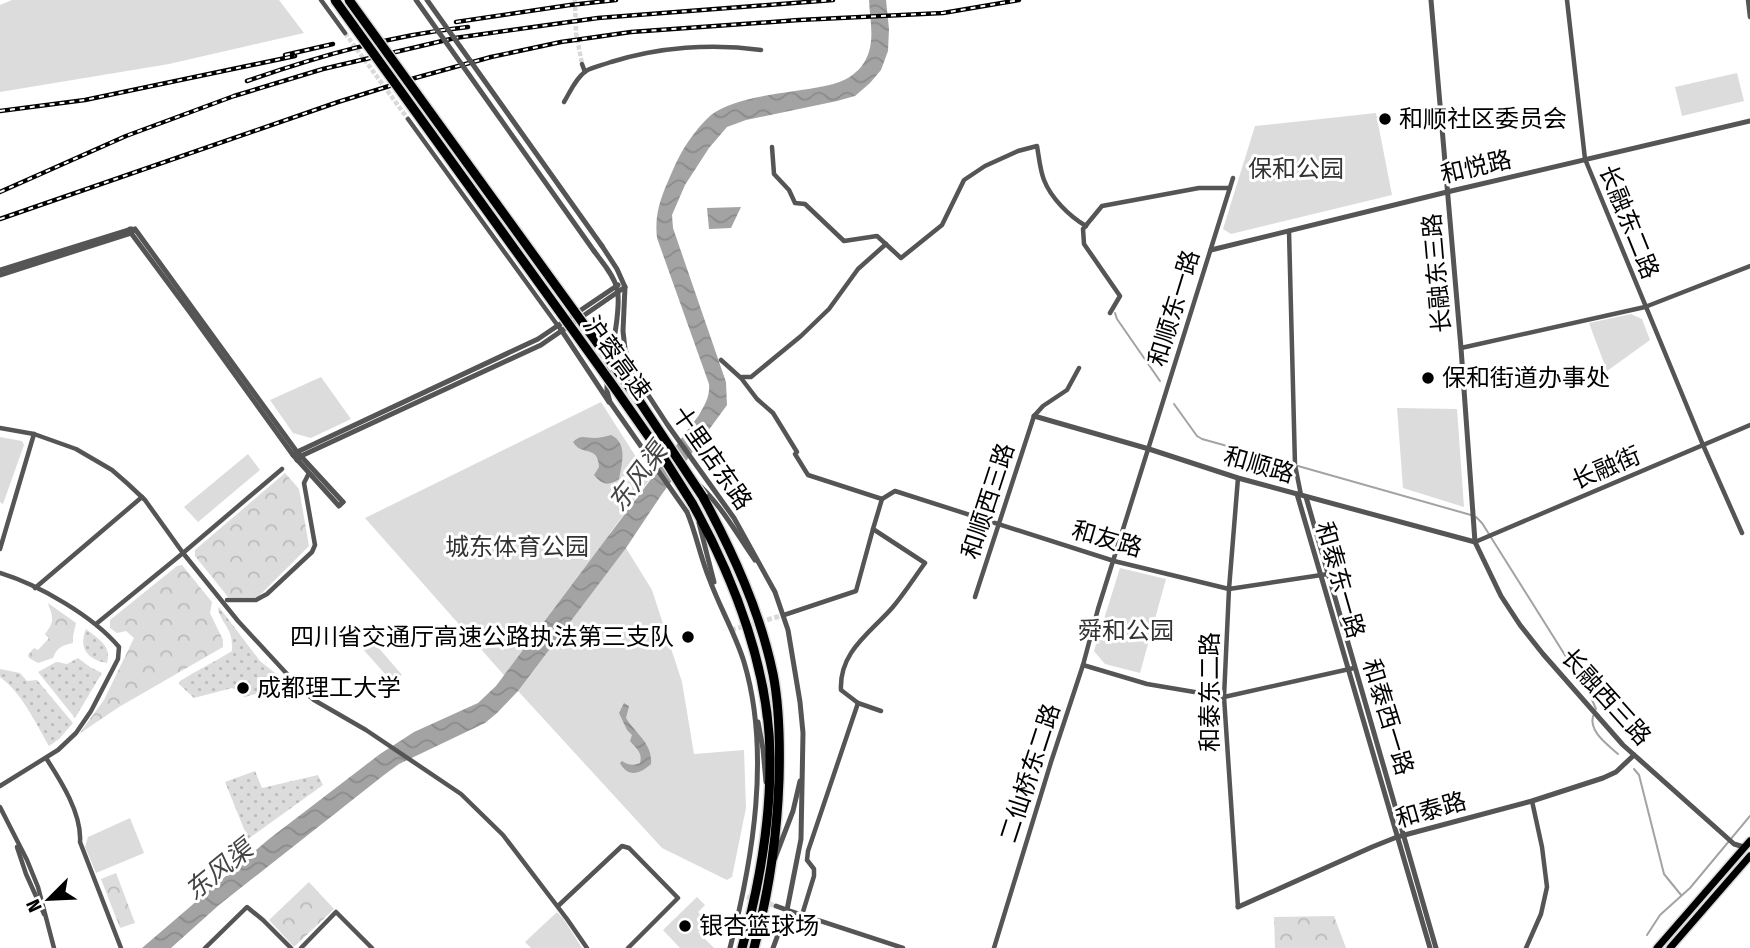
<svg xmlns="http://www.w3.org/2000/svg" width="1750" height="948" font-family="'Fira Sans Condensed','Noto Sans SC',sans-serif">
	<defs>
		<pattern id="grass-dots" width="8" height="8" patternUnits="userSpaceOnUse" patternTransform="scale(1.75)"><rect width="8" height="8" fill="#dcdcdc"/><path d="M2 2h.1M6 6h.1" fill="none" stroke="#bbb" stroke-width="1.8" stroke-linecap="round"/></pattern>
		<pattern id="forest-crowns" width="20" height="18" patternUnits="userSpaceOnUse" patternTransform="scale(1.75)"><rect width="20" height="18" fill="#dcdcdc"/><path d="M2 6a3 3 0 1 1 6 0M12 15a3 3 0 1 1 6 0" fill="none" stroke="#bbb"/></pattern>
		<pattern id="water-waves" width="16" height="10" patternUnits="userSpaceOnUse" patternTransform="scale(1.75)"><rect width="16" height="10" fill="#a3a3a3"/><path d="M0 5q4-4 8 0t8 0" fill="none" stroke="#8b8b8b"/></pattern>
	</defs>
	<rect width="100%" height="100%" fill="#fff"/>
	<g fill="url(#grass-dots)">
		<path d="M219,607L260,661L280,677L283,686L245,697L240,695L238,691L232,688L194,698L179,684L180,681C197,670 215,662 232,651C233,628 225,629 218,610Z"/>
		<path d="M86,629C98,639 112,645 107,663C88,660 78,648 86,629Z"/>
		<polygon points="78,658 90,667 102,673 75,718 38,672 56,662 67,664"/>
		<path d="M0,669L20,673L27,681L37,680L73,723L59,739L49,746C35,722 22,693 0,677Z"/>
		<polygon points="255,771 262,788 318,775 323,785 248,839 225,782"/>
	</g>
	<g fill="url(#forest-crowns)">
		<polygon points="285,473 299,489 309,546 258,597 228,597 195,556 195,550"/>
		<polygon points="182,565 212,602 210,613 223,640 223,647 119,707 79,734 104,700 134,638 126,631 117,633 110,628 110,620 177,566"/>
		<path d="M48,603L76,623L73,636V643C63,645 57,647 53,658L38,663L29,658L28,655L34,648L38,650L49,638L45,634C55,621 53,618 48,603Z"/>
		<polygon points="116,873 135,923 120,928 101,879"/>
		<polygon points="309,882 334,909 294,947 269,920"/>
		<polygon points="1334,916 1346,948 1275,948 1274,917"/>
	</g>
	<g fill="#dcdcdc">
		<polygon points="12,0 279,0 304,33 169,64 0,92 0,5"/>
		<polygon points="1737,73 1744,101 1682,116 1675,87"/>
		<polygon points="1376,113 1392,195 1231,234 1223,229 1255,126"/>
		<polygon points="1631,314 1642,319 1650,340 1607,371 1589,323"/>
		<polygon points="321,377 351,419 311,438 293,433 270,400"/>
		<polygon points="601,402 650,479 610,533 626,548 652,590 682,682 694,754 744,750 746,808 732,877 727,880 662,848 518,691 365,518"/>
		<polygon points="1397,408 1457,409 1464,507 1403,488"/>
		<polygon points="0,437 22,441 24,445 3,504 0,502"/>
		<polygon points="248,454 260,470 198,522 184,507"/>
		<polygon points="1120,568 1166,579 1140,673 1105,664 1094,651"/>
		<polygon points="372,640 402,675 393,683 362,648"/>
		<polygon points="130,818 144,853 96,873 85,847 88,837"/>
		<polygon points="697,897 705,905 698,912 708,922 698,932 714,948 680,948 663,930"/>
		<polygon points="556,913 558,913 563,918 582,948 531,948 525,942"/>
	</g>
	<g fill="url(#water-waves)">
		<path d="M869,0H886L889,29L888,51L881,70L870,83L855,96L837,101L746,120L727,127L709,148L685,185L672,215L673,228L726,382L727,405L662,494L626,548L518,691L497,713L485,723L399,764L384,775L219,905L171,948H142L269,839L380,754L414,732L478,703L496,686L699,415C705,404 710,397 709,384L657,238C654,212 662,195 672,172C680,152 695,129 711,115C733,97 786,93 814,88C832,85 848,82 861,67C877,47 870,23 869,0Z"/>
		<polygon points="741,207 731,228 709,229 707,208"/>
		<path d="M611,435C628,443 622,464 619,479C609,486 602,485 594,475L599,467C598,444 582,457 573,442C581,434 585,438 594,438C600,438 606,436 611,435Z"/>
		<path d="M624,703L629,706L626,718C636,734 653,744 651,764C640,774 628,778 620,763L622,761C628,765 633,766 640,763C643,753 636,748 630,741L632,735L627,730L619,713Z"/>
	</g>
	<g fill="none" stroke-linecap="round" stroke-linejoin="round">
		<g stroke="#a3a3a3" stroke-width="2">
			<polyline points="1115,313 1117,319 1160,381"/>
			<polyline points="1174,404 1197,436 1202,439 1292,464"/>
			<polyline points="1298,466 1471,515"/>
			<polyline points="1476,517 1482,523 1590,695 1596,709"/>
			<path d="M1593,716C1589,732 1607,744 1618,754"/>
			<polyline points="1634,769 1639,775 1664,874 1681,895"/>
			<polyline points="1647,935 1660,915 1690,888 1750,816"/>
		</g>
		<g stroke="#d9d9d9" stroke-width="4.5" stroke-dasharray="4.5 2" stroke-linecap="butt">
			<polyline points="575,0 576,33 582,64"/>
			<polyline points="345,33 408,119"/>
		</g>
		<g stroke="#d9d9d9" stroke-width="5" stroke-dasharray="5 2.5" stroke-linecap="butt">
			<polyline points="731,630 784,615"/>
			<polyline points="747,897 776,906"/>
		</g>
		<defs>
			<g id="primary">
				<polyline points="1657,948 1750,841"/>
				<polyline points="1670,948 1750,856"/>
			</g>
			<g id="motorway">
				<path d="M703,497C733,553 760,611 773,674C780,709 780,745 779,780C777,838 769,892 754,948"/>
				<path d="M692,503C735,580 771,674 770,763C770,826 759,887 742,948"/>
			</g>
		</defs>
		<use href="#primary" stroke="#dbdbdb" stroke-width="10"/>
		<use href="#motorway" stroke="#dbdbdb" stroke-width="12"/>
		<g stroke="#555" stroke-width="4.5">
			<polyline points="321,0 345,33"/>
			<polyline points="1567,0 1585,159 1703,445 1742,533"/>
			<polyline points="1748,0 1750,17"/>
			<polyline points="582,64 585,72"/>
			<path d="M564,102C570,92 576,78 586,71C593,67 603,65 611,62C659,47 712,43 761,50"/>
			<polyline points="408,119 558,326"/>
			<path d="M772,147L774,174L789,190L795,203L805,204L844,241L877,236L901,258L942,225L964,180L985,166L1018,151L1037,146C1039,157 1040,170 1044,180C1051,198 1069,216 1086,226"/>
			<polyline points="1289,231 1295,465 1301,495"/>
			<polyline points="1110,313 1120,296 1084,244 1083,229 1102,206 1199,188 1230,188"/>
			<polyline points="1461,348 1645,307 1750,266"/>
			<path d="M721,360L741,378L757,399L773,413L797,452L795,454L808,475L882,499L873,529L925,563C914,578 904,594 892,608C870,633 839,652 841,690L858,703L881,711"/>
			<polyline points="742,377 751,377 801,336 829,309 858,269 886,244"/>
			<polyline points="0,428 34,434 76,449 112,470 128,484 145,500 183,553 238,621 300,688 314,700 366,730 461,794 503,835 567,919 587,948"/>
			<polyline points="1238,478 1229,589 1224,697 1238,907"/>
			<polyline points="882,499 895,491 1114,561 1229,589 1328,574"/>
			<polyline points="1475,542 1750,425"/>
			<polyline points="0,549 34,434"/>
			<path d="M0,573C39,585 93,616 119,647L118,659L91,711L76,733L58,750L0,786"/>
			<polyline points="35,588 142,497"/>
			<polyline points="975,597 1034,416 1043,406 1067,390 1079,368"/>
			<polyline points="227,600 256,600 267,594 312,552 315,545 304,483 309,473"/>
			<polyline points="784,615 856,591 873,529"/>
			<polyline points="96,624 183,553 282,469"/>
			<polyline points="1083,665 1147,684 1224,697 1354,668"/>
			<path d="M46,758C61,781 82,814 80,842L121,948"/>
			<polyline points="0,807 27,860 38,887 54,948"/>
			<polyline points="17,847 26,874 44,914"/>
			<polyline points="558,906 622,846 629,848 678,898 628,948"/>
			<polyline points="787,910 903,948"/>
			<polyline points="802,915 814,876 814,869 807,860 808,851 858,703"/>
			<polyline points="205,948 247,907 263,920 291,948"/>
			<polyline points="301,948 336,912 372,948"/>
			<polyline points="994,948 1051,762 1083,665 1098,609 1233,178"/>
			<polyline points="1526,948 1541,914 1547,887 1542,847 1532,801"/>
		</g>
		<g stroke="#555" stroke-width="5">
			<polyline points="1431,0 1461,348 1475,542 1501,596 1520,625 1543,654 1623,745 1724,835 1734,844 1744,847"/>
			<polyline points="130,229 131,233 189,311 293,455 339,506 343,502"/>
			<polyline points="135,229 297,452 343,502"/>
			<polyline points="602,246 617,269 625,287 623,331 625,349 630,365 639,381 667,424 734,518 775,592 788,630 800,702 803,733 801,839 787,910 773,948"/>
			<polyline points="1211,250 1447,192 1750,121"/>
			<path d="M594,251C602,262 613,274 617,288C622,307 610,359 607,381V391L610,402L687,512C696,533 700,556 709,578C719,606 735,633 744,662C771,752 753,859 730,948"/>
			<polyline points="0,270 132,229"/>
			<polyline points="0,275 131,233 133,231"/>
			<polyline points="560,328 609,402"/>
			<polyline points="1034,416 1149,449 1238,478 1475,542"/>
			<polyline points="293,455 297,452 538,339 618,285"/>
			<polyline points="297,460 301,456 541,345 625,287"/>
			<path d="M698,484C722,506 736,533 755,560"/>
			<polyline points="1297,494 1430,948"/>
			<polyline points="1306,497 1436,948"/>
			<polyline points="699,523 714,582"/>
			<polyline points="758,722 763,749 766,782"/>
			<polyline points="775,858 793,811 800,781"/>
			<polyline points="776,906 787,910"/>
			<polyline points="1238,907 1372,847 1397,837 1532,801 1603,778 1616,772 1634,755"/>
		</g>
		<use href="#primary" stroke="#000" stroke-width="7"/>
		<use href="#motorway" stroke="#000" stroke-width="9"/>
		<defs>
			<g id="rail">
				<polyline points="456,22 570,5 616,0"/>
				<polyline points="285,55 333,44"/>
				<path d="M247,81C319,56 392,35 468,27"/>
				<polyline points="0,111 85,100 295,56"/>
				<polyline points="0,192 126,136 234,96 323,69 455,38 598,18 833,0"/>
				<polyline points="0,219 338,102 415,78 491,57 561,42 631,32 799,20 943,13 1019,0"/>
			</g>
		</defs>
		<use href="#rail" stroke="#000" stroke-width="4.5"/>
		<use href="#rail" stroke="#fff" stroke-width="2" stroke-dasharray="5" stroke-linecap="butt"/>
		<defs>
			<g id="motorway-bridge">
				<polyline points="335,0 614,387 663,457 692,503"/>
				<polyline points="349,0 640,402 703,497"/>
			</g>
		</defs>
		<use href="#motorway-bridge" stroke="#dbdbdb" stroke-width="12" stroke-linecap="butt"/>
		<g stroke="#555" stroke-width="5">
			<polyline points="416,0 594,251"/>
			<polyline points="427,0 602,246"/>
		</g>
		<use href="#motorway-bridge" stroke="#000" stroke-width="9"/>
	</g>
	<g fill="#000" stroke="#fff" stroke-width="2.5">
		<circle cx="1385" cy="119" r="7"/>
		<circle cx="1428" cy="378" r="7"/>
		<circle cx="688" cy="637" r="7"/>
		<circle cx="243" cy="688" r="7"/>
		<circle cx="685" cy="926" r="7"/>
	</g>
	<g text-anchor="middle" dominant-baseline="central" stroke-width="6" stroke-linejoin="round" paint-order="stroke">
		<g font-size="24" fill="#000" stroke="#fff" text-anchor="start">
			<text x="1399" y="119">和顺社区委员会</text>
			<text x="1442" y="378">保和街道办事处</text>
			<text x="674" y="637" text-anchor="end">四川省交通厅高速公路执法第三支队</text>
			<text x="257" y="688">成都理工大学</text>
			<text x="699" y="926">银杏篮球场</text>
		</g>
		<g font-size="24" fill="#000" stroke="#fff">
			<text transform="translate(1476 167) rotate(-13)">和悦路</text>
			<text transform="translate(1629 222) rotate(68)">长融东二路</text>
			<text transform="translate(1437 273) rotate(-95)">长融东三路</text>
			<text transform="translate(1174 308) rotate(-73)">和顺东一路</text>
			<text transform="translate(617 358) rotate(54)">沪蓉高速</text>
			<text transform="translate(712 458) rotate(55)">十里店东路</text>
			<text transform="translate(1259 465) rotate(16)">和顺路</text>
			<text transform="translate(1606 468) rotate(-23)">长融街</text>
			<text transform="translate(988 501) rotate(-72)">和顺西三路</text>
			<text transform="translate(1107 539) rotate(16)">和友路</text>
			<text transform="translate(1340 580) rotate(74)">和泰东一路</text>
			<text transform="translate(1210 692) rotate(-90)">和泰东二路</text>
			<text transform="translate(1606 697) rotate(48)">长融西三路</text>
			<text transform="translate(1388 717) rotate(73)">和泰西一路</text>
			<text transform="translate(1030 773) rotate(-72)">二仙桥东二路</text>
			<text transform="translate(1431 810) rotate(-16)">和泰路</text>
		</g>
		<g font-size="24" fill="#333" stroke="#fff">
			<text x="1296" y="169">保和公园</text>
			<text x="517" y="547">城东体育公园</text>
			<text x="1126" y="631">舜和公园</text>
		</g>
		<g font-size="26" font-style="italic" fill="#444" stroke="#fff">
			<text transform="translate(638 477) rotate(-53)">东风渠</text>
			<text transform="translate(219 870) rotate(-39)">东风渠</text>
		</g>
	</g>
	<g transform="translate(49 899) rotate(246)" stroke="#ffffff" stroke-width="5" paint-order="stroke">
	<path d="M0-5L12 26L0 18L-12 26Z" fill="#000000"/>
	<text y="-10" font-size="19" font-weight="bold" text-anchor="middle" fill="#000000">N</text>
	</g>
</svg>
